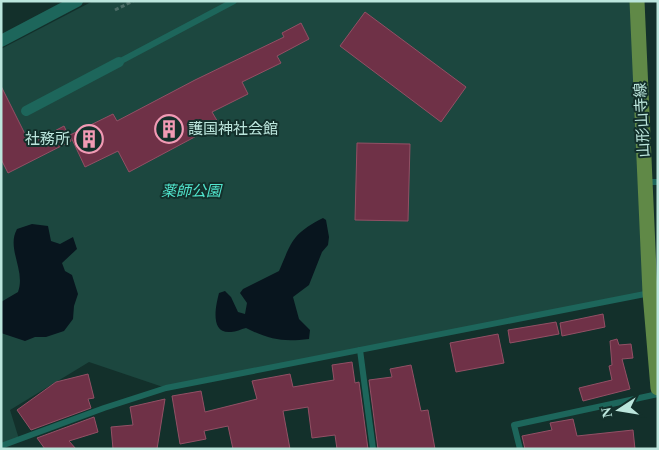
<svg xmlns="http://www.w3.org/2000/svg" width="659" height="450" font-family="'Times New Roman','Noto Sans JP',serif">
	<rect width="100%" height="100%" fill="#13302b"/>
	<polygon fill="#1c473f" points="93,1 637,1 650,293 166,388 89,362 10,410 19,439 1,446 1,49"/>
	<g fill="#08151e">
		<path d="M323,218L326,220L329,237L328,245L322,252L309,285L293,297L299,319L310,330L309,339C283,342 270,340 246,328C241,329 236,332 231,332C209,334 216,305 219,293L225,291L231,297L238,312L245,314L247,303L240,293L243,289L279,271C292,241 292,234 323,218Z"/>
		<path d="M32,224L48,226L51,241L60,244L73,237L77,249L62,263L65,271L72,275L78,294L74,306L73,319L64,331L46,337H35L25,341L1,333V302L18,292C26,270 6,249 17,229Z"/>
	</g>
	<g fill="#6f3147" stroke="#925065">
		<polygon points="365,12 466,87 441,122 340,46"/>
		<polygon points="301,23 309,39 277,56 281,63 242,82 248,94 212,112 219,124 129,172 118,151 85,167 70,135 113,114 117,121 195,80 284,37 282,33"/>
		<polygon points="1,86 30,144 64,126 71,141 8,173 1,159"/>
		<polygon points="357,143 410,144 408,221 355,220"/>
		<polygon points="603,314 605,327 562,336 560,323"/>
		<polygon points="556,322 559,334 510,343 508,330"/>
		<polygon points="498,334 504,363 456,372 450,343"/>
		<polygon points="617,339 619,345 631,344 633,358 622,359 630,389 583,401 579,388 612,380 609,366 612,365 610,341"/>
		<polygon points="352,362 355,383 359,382 368,449 337,449 335,435 312,438 308,407 283,411 290,449 233,449 228,426 204,431 206,439 180,444 172,396 201,391 205,412 257,399 252,381 290,374 293,387 334,380 332,365"/>
		<polygon points="411,365 421,411 428,410 435,449 378,449 369,380 392,377 390,369"/>
		<polygon points="88,374 94,398 88,399 91,408 31,430 17,410 56,382"/>
		<polygon points="165,399 157,449 113,449 111,427 133,425 130,407"/>
		<polygon points="94,417 98,432 69,441 76,449 45,449 37,438"/>
		<polygon points="573,419 577,436 633,430 635,449 525,449 522,436 552,430 550,423"/>
	</g>
	<g fill="none" stroke-linecap="round" stroke-linejoin="round">
		<polyline stroke="#4c6d67" stroke-width="3" stroke-dasharray="4 2.5" stroke-linecap="butt" points="115,10 133,1"/>
		<g stroke="#1d665b" stroke-width="6">
			<polyline points="119,62 234,1"/>
			<polyline points="646,182 658,182"/>
			<polyline points="360,350 373,449"/>
			<polyline points="1,446 104,408 166,388 650,293"/>
			<polyline points="520,449 514,425 658,394"/>
		</g>
		<polyline stroke="#1d665b" stroke-width="10" points="26,111 119,62"/>
		<polyline stroke="#1d665b" stroke-width="12" points="1,41 77,1"/>
		<polyline stroke="#608947" stroke-width="15" points="637,1 650,293 658,388"/>
	</g>
	<defs>
		<symbol id="building-ring" viewBox="-11 -11 22 22"><circle r="9.5" fill="#13302b" stroke="#f09ab4" stroke-width="1.5"/><path d="M-4-6H4V6H1V3H-1V6H-4ZM-2.5-4.3h1.7v1.8h-1.7ZM.8-4.3h1.7v1.8H.8ZM-2.5-1h1.7V.8h-1.7ZM.8-1h1.7V.8H.8Z" fill="#f09ab4"/></symbol>
	</defs>
	<g fill-rule="evenodd">
		<use href="#building-ring" x="153" y="113" width="32" height="32"/>
		<use href="#building-ring" x="73" y="123" width="32" height="32"/>
	</g>
	<g text-anchor="middle" dominant-baseline="central" stroke-width="4" stroke-linejoin="round" paint-order="stroke">
		<g font-size="15" fill="#bce6dd" stroke="#13302b">
			<text transform="translate(642 120) rotate(-93)">山形山寺線</text>
		</g>
		<g font-size="15" fill="#bce6dd" stroke="#13302b" text-anchor="start">
			<text x="188" y="129">護国神社会館</text>
			<text x="70" y="139" text-anchor="end">社務所</text>
		</g>
		<g font-size="15" font-style="italic" fill="#51e5cd" stroke="#13302b">
			<text x="191" y="191">薬師公園</text>
		</g>
	</g>
	<rect width="659" height="450" fill="none" stroke="#bce6dd" stroke-width="5"/>
	<g transform="translate(619 410) rotate(258)" stroke="#13302b" stroke-width="4" paint-order="stroke">
	<path d="M0-4L9 19L0 12L-9 19Z" fill="#bce6dd"/>
	<text y="-8" font-size="14" font-weight="bold" text-anchor="middle" fill="#bce6dd">N</text>
	</g>
</svg>
